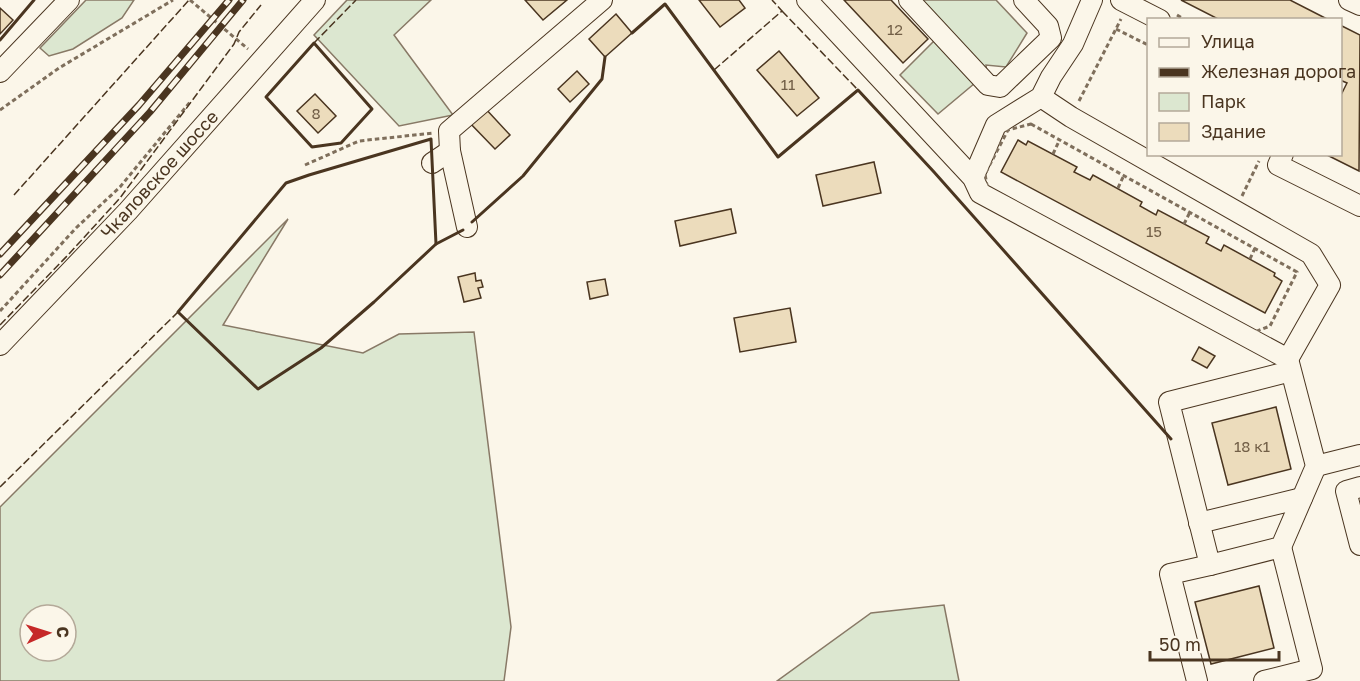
<svg xmlns="http://www.w3.org/2000/svg" width="1360" height="681" font-family="'Golos Text',sans-serif">
	<rect width="100%" height="100%" fill="#fbf6e9"/>
	<g fill="#dce7d0" stroke="#887966" stroke-width="1.5" fill-rule="evenodd">
		<polygon points="86,0 134,0 122,18 73,49 49,56 40,48"/>
		<polygon points="347,0 431,0 394,35 453,115 399,126 314,35"/>
		<polygon points="918,0 996,0 1027,33 1006,67 986,65 987,73 938,114 900,75 945,30"/>
		<path d="M288,219L223,325L363,353L399,334L474,332L511,627L504,681H0V507ZM30,615H66V651H30Z"/>
		<polygon points="944,605 959,681 777,681 871,613"/>
	</g>
	<g fill="#ecdcbc" stroke="#4a3520" stroke-width="1.5">
		<polygon points="525,0 567,0 543,20"/>
		<polygon points="699,0 739,0 745,8 720,27"/>
		<polygon points="844,0 891,0 928,39 903,63"/>
		<polygon points="1181,0 1290,0 1329,20 1220,20"/>
		<polygon points="0,8 13,20 0,34"/>
		<polygon points="616,14 632,33 605,57 589,39"/>
		<polygon points="1340,25 1360,35 1359,171 1325,154 1340,154 1340,97 1347,83 1340,80"/>
		<polygon points="779,51 819,98 797,116 757,70"/>
		<polygon points="577,71 589,84 570,102 558,89"/>
		<polygon points="315,94 336,116 318,133 297,111"/>
		<polygon points="484,107 510,135 495,149 468,121"/>
		<polygon points="1018,140 1026,145 1028,141 1077,167 1074,172 1090,180 1093,175 1142,202 1140,206 1156,215 1158,210 1209,237 1206,243 1221,251 1224,245 1275,273 1274,276 1282,281 1265,313 1001,172"/>
		<polygon points="874,162 881,193 823,206 816,175"/>
		<polygon points="731,209 736,233 680,246 675,221"/>
		<polygon points="475,273 476,281 481,280 483,287 478,288 481,298 464,302 458,277"/>
		<polygon points="605,279 608,295 590,299 587,282"/>
		<polygon points="790,308 796,342 740,352 734,318"/>
		<polygon points="1199,347 1215,356 1207,368 1192,360"/>
		<polygon points="1276,407 1291,469 1228,485 1212,423"/>
		<polygon points="1259,586 1274,648 1211,664 1195,602"/>
	</g>
	<g fill="none" stroke-linecap="round" stroke-linejoin="round">
		<defs>
			<g id="minor">
				<polyline points="807,0 973,178 980,193 1288,359 1330,285 1311,254 1071,117 1041,97"/>
				<polyline points="909,0 988,85 1000,87 1051,38 1048,26 1024,0"/>
				<polyline points="1121,0 1160,20"/>
				<polyline points="1349,0 1360,5"/>
				<polyline points="0,72 69,0"/>
				<polyline points="1283,154 1278,165 1360,206"/>
				<polyline points="432,163 450,151"/>
				<polyline points="973,178 996,125 1041,97 1051,77 1073,44 1092,0"/>
				<polyline points="467,227 450,151 449,131 602,0"/>
				<polyline points="0,345 128,211 315,0"/>
				<polyline points="1288,359 1316,466 1281,547 1210,565 1169,402 1291,371"/>
				<polyline points="1316,466 1360,455"/>
				<polyline points="1360,487 1346,491 1360,545"/>
				<polyline points="1199,523 1302,498"/>
				<polyline points="1197,681 1170,574 1210,565"/>
				<polyline points="1264,681 1312,669 1281,547"/>
			</g>
		</defs>
		<use href="#minor" stroke="#4a3520" stroke-width="22"/>
		<g stroke="#7f6f5c" stroke-width="3" stroke-dasharray="4.5 3" stroke-linecap="butt">
			<polyline points="190,0 248,49"/>
			<polyline points="1177,15 1185,20"/>
			<polyline points="1116,29 1148,45"/>
			<polyline points="1079,101 1121,19"/>
			<polyline points="0,110 59,68 173,0"/>
			<polygon points="1031,124 1297,272 1270,326 1247,335 988,191 985,174 1008,130"/>
			<polyline points="1053,154 1060,139"/>
			<polyline points="305,165 359,141 433,133"/>
			<polyline points="1118,188 1124,175"/>
			<polyline points="1242,196 1259,161"/>
			<polyline points="1184,224 1190,212"/>
			<polyline points="1250,259 1255,248"/>
			<polyline points="0,311 76,228 120,187 190,102"/>
		</g>
		<use href="#minor" stroke="#fbf6e9" stroke-width="20"/>
		<defs>
			<g id="rail">
				<polyline points="0,254 139,105 229,0"/>
				<polyline points="0,275 150,112 243,0"/>
			</g>
		</defs>
		<use href="#rail" stroke="#4a3520" stroke-width="7"/>
		<use href="#rail" stroke="#fbf6e9" stroke-width="4.5" stroke-dasharray="14" stroke-linecap="butt"/>
		<g stroke="#4a3520" stroke-width="1.5" stroke-dasharray="8 3" stroke-linecap="butt">
			<polyline points="782,11 858,90"/>
			<polyline points="314,43 356,0"/>
			<polyline points="714,70 782,11 772,0"/>
			<polyline points="14,195 189,0"/>
			<polyline points="0,325 68,255 120,198 234,44 239,32 261,5"/>
			<polyline points="0,487 178,312"/>
		</g>
		<g stroke="#4a3520" stroke-width="3">
			<polyline points="632,33 665,4 778,157 858,90 934,172 1171,439"/>
			<polyline points="0,40 34,0"/>
			<polygon points="314,43 372,109 341,143 312,147 266,97"/>
			<polygon points="431,139 436,244 374,302 321,348 258,389 178,312 286,183 309,175"/>
			<polyline points="472,222 523,176 602,79 605,57"/>
			<polyline points="436,244 463,230"/>
		</g>
	</g>
	<g text-anchor="middle" dominant-baseline="central" stroke-width="4.5" stroke-linejoin="round" paint-order="stroke">
		<g font-size="15" fill="#725f47">
			<text x="895" y="29">12</text>
			<text x="788" y="84">11</text>
			<text x="316" y="113">8</text>
			<text x="1154" y="231">15</text>
			<text x="1252" y="446">18 к1</text>
		</g>
		<g font-size="18" fill="#4a3520" stroke="#fbf6e9">
			<text transform="translate(159 174) rotate(-48)">Чкаловское шоссе</text>
		</g>
	</g>
	<rect x="1147" y="18" width="195" height="138" fill="#fbf6e9" stroke="#b4a999" stroke-width="1.5"/>
	<rect x="1159" y="38" width="30" height="9" fill="#fbf6e9" stroke="#b4a999" stroke-width="1.5"/>
	<text x="1201" y="48" font-size="18" fill="#4a3520">Улица</text>
	<rect x="1159" y="68" width="30" height="9" fill="#4a3520" stroke="#b4a999" stroke-width="1.5"/>
	<text x="1201" y="78" font-size="18" fill="#4a3520">Железная дорога</text>
	<rect x="1159" y="93" width="30" height="18" fill="#dce7d0" stroke="#b4a999" stroke-width="1.5"/>
	<text x="1201" y="108" font-size="18" fill="#4a3520">Парк</text>
	<rect x="1159" y="123" width="30" height="18" fill="#ecdcbc" stroke="#b4a999" stroke-width="1.5"/>
	<text x="1201" y="138" font-size="18" fill="#4a3520">Здание</text>
	<g transform="translate(48 633) rotate(87)"><circle r="28" fill="#fbf6e9" stroke="#b4a999" stroke-width="1.5"/>
	<path d="M0-4.5L10 22L0 15L-10 22Z" fill="#c62828"/>
	<text y="-9" font-size="16" font-weight="bold" text-anchor="middle" fill="#4a3520">С</text>
	</g>
	<path d="M1150 651v9h129v-9" fill="none" stroke="#4a3520" stroke-width="3"/>
	<text x="1159" y="651" font-size="18" fill="#4a3520" stroke="#fbf6e9" stroke-width="4.5" paint-order="stroke">50 m</text>
</svg>
